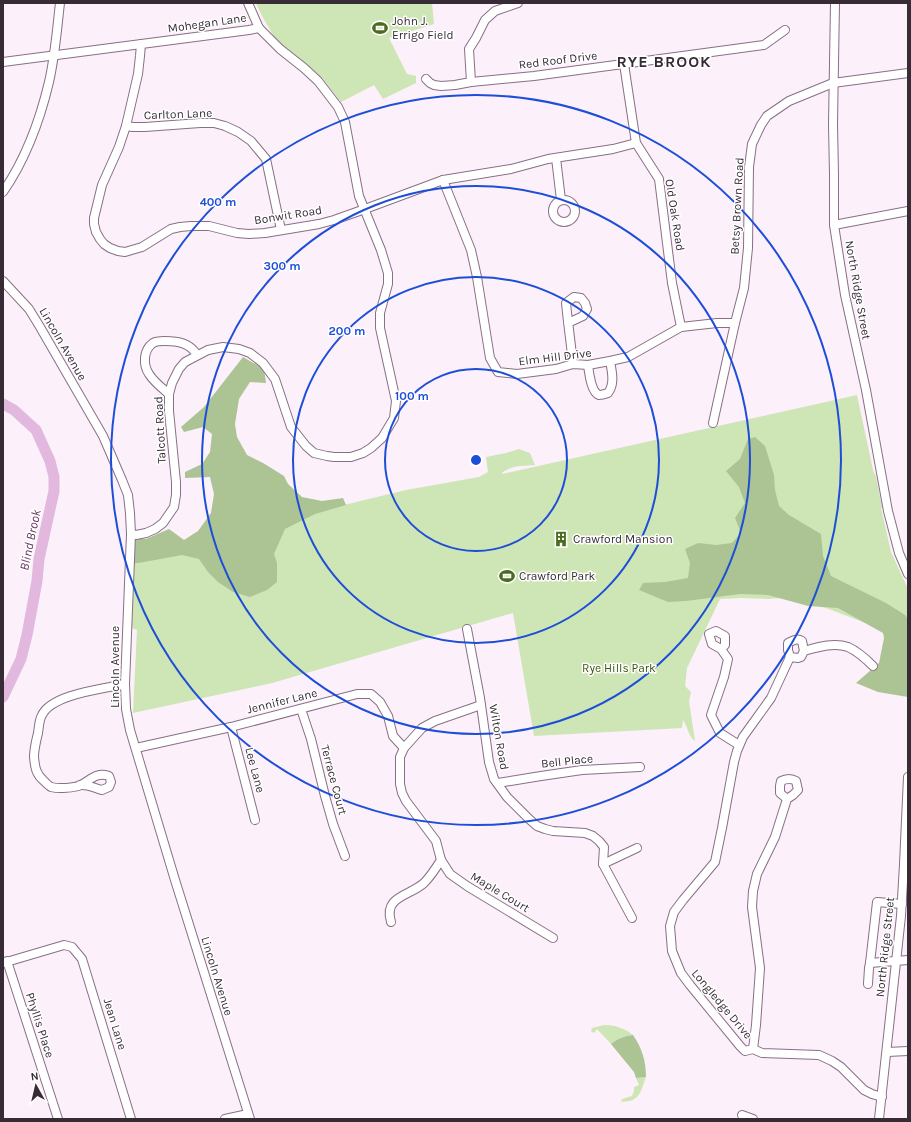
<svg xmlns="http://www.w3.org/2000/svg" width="911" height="1122" font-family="Karla,sans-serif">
	<rect width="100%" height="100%" fill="#fcf0fa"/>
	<g fill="#cee5b5">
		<polygon points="256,3 432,3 434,24 389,38 407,74 416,76 416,83 383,99 374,85 341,102 323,79 277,42 262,16"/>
		<path d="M857,395L873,470L876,477L882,507L881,508L891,552L908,589V639L826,608L783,598L768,599L742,598L720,599L687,668L685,686L691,692L689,701L695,741C688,736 688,727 683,720L682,728L534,736L513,613L272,683L133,713L137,630L132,628L130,623L133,564L140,563L141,554L406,490L479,477L488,472L486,457L506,453L519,449L530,453L535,465C524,466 511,465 502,473V474Z"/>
		<path d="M604,1025C615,1025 624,1028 633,1035C625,1036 618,1038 611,1044L597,1029L594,1033L591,1031L592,1028Z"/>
		<path d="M646,1077C643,1084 641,1096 634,1099C631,1102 625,1101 621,1102L622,1099L632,1096L634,1091V1087L639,1085L636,1078Z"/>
	</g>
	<g fill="#acc394">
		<polygon points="243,357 264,369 266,383 250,382 239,399 235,424 237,437 247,455 263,463 284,476 288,484 302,497 322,501 343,498 346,505 315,514 285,529 274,554 277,563 277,582 267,590 250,597 233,592 218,582 208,572 199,559 182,555 133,564 135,539 146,539 169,529 184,540 198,531 211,513 214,494 210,477 185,478 185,472 202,464 210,452 212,434 203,427 184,432 181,427 204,407"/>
		<polygon points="755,437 765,446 774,475 775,490 779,506 789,515 821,534 823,556 831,576 886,603 905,615 908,619 908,697 878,692 856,683 879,663 884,638 883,633 838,608 808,606 768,595 740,594 686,601 668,602 639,590 643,583 665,582 688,578 690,563 685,549 698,543 716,545 732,543 741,533 735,518 745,503 739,487 726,471 740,459 748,439"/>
		<path d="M633,1035C642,1048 646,1061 646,1077L636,1078L634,1072L611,1044C618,1038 625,1036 633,1035Z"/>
	</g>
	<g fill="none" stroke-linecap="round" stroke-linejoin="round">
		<polyline stroke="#e2b8de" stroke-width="11" points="3,404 14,410 36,430 50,461 54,477 54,491 39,559 37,581 27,635 21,659 3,697"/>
		<defs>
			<g id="minor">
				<polyline points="835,3 833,124 834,175 834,225 845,295 866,390 888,511 899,553 908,574"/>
				<polyline points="141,44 140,56 138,74 126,126 119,147 102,185 94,218 94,224 96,232 100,239 104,244 110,248 118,251 125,252 142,247 171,229 180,227 191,226 209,226 237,233 249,234 265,233 319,224 334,220 365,209 443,180 511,169 548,159 613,149 636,143"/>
				<polyline points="3,62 249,30 259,28"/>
				<polyline points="624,64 636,143 659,179 672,283 681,327"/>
				<polyline points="426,79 430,83 434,85 441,86 455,85 471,82 534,76 764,45 785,30"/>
				<polyline points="471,82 469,49 476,38 485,20 495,11 518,3"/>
				<polyline points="126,126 133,127 145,127 200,123 214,123 225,126 238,132 251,141 266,159 281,230"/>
				<polyline points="556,158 561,200"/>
				<polyline points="443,180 471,250 477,277 490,358 498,372 517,374 556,369 573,364 588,365 610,361 628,357 681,327 717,323 735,323"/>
				<path d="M3,192C25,160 40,120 49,82C55,56 57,29 60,3"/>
				<circle cx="564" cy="211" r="11"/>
				<polyline points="834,225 908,211"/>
				<polyline points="3,281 29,309 40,327 103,436 122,480 128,495 130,513 131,534 125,684 126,709 130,730 175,880 250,1119"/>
				<path d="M568,323L583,316L587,309L585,303L581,298L574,297L566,303C568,324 571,344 573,364"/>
				<path d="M588,365C589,372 591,392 599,395C602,395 605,394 608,393C615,384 612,372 610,361"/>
				<path d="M169,394C162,388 154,382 149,374C143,365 143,350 153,343C156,341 161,341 165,341C178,341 190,343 197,355"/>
				<polyline points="713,423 735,323 744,288 748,248 749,167 752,144 761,125 767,116 789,101 833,83 908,73"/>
				<polyline points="131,534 136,535 146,533 155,529 163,523 174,507 176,495 176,482 169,411 169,394 172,383 179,369 185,362 208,350 223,347 239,349 250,353 263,363 275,379 291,427 306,446 314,453 327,456 334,457 351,457 363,453 371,448 382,438 394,418 396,401 380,328 380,313 388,284 388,273 381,250 359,196 345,122 338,107 318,81 304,68 280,49 259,28 248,3"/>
				<polyline points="467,629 480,698 489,762 494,779 507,797 529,819 537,826 545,829 553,831 585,833 593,836 599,841 604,847 603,864 632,918"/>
				<polyline points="721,649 725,645 725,636 716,631 709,634 712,644 721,649 728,659 724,677 711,715 720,733 739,745"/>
				<polyline points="790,657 771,698 743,737 737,751 734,762 722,828 715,862 683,900 674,912 670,926 672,951 681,973 690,985 740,1046 745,1051 753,1049 762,1053 819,1055 832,1061 841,1067 864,1090 872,1094 882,1097"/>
				<path d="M790,657L798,658L801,657L804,651C818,647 834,642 848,647C857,651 866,659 873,666"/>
				<path d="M790,657L788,650V643C794,640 797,638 802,641L804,651"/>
				<polyline points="481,705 435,721 422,728 404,748 400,757 400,784 402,793 406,801 436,841 441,860 450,874 467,886 553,938"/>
				<polyline points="301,709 311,739 325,796 333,824 345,856"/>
				<polyline points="231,727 255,820"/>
				<polyline points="136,748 231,727 357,694 371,694 380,702 388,716 393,736 404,748"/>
				<polyline points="498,783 541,776 582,770 640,767"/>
				<path d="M80,785C89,784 93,788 102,790L109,787L111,782L109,776C96,772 92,779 81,785C74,788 59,789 51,787C49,786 46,783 44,781C36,774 35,768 34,757C34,749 36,741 38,733C39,727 39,720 42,715C52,694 103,689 125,684"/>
				<polyline points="603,864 637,848"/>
				<path d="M391,922C383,896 410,896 424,883C431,876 436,868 441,860"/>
				<polyline points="7,961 58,1119"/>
				<polyline points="3,963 64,945 72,947 82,959 131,1119"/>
				<polyline points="870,963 908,960"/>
				<polyline points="868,984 869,968 870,963 877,902 902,904"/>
				<path d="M753,1049L756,1025L760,968L752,907L753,891L757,874L775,837L787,799L793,795L798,790L796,781C791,778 787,778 781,781L780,786V793L787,799"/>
				<polyline points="887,1052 908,1051"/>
				<polyline points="742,1115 753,1119"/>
				<polyline points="225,1119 248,1114"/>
				<polyline points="879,1119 901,916 904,864 908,777"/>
			</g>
		</defs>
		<use href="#minor" stroke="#896f86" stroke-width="10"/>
		<use href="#minor" stroke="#fff" stroke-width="8"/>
	</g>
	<g fill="none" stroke="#1d4ed8" stroke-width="2">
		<circle cx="476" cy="460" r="91"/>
		<circle cx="476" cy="460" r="183"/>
		<circle cx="476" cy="460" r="274"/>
		<circle cx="476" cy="460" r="365"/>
	</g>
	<defs>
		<symbol id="stadium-bare" viewBox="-9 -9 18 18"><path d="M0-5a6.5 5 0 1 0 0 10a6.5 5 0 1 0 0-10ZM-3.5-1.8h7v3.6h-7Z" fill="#4d6b20" stroke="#fff" stroke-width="2.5" paint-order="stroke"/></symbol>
		<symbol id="building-bare" viewBox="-9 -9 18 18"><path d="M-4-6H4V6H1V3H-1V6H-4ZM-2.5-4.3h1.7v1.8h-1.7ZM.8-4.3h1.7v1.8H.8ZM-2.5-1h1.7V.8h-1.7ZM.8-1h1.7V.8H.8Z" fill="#4d6b20" stroke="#fff" stroke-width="2.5" paint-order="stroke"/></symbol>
	</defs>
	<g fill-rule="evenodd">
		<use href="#stadium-bare" x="369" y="17" width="22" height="22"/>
		<use href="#building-bare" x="550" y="528" width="22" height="22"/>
		<use href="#stadium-bare" x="496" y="565" width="22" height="22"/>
	</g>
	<g text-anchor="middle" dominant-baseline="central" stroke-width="3" stroke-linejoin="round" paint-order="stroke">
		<g font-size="12" fill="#372c36" stroke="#fff" text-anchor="start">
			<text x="392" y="21">John J.<tspan x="392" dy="14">Errigo Field</tspan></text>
			<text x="573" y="539">Crawford Mansion</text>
			<text x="519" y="576">Crawford Park</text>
		</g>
		<g font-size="12" fill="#372c36" stroke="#fff">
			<text transform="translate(207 23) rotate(-8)">Mohegan Lane</text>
			<text transform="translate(558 60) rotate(-7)">Red Roof Drive</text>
			<text transform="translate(178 114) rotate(-2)">Carlton Lane</text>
			<text transform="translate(737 206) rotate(-87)">Betsy Brown Road</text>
			<text transform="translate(288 215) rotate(-9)">Bonwit Road</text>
			<text transform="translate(675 215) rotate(81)">Old Oak Road</text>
			<text transform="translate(858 290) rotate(80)">North Ridge Street</text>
			<text transform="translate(63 344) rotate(60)">Lincoln Avenue</text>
			<text transform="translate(555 357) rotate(-7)">Elm Hill Drive</text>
			<text transform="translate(160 430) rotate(-93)">Talcott Road</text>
			<text transform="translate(115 667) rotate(-90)">Lincoln Avenue</text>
			<text transform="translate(282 701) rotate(-14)">Jennifer Lane</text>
			<text transform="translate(499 737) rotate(80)">Wilton Road</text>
			<text transform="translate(567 761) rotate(-6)">Bell Place</text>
			<text transform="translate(255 770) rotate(75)">Lee Lane</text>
			<text transform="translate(334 780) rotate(75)">Terrace Court</text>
			<text transform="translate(500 892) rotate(31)">Maple Court</text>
			<text transform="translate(885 947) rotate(-84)">North Ridge Street</text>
			<text transform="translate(217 976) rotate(73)">Lincoln Avenue</text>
			<text transform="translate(722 1004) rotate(50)">Longledge Drive</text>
			<text transform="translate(115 1024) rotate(73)">Jean Lane</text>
			<text transform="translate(40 1025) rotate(72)">Phyllis Place</text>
		</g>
		<g font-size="12" fill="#3a550f" stroke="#fff">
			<text x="619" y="668">Rye Hills Park</text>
		</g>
		<g font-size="13" font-style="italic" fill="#683666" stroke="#fff">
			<text transform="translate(30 540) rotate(-78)">Blind Brook</text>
		</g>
		<g font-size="16" font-weight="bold" letter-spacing="1" fill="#372c36" stroke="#fff">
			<text x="664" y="61">RYE BROOK</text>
		</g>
	</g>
	<circle cx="476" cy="460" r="6" fill="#1d4ed8" stroke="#fff" stroke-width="2"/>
	<g font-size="12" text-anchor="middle" font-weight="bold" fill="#1d4ed8" stroke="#fff" stroke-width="3" stroke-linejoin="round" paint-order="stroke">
		<text x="218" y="206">400 m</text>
		<text x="282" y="270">300 m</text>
		<text x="347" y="335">200 m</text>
		<text x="412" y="400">100 m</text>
	</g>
	<rect width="911" height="1122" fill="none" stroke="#372c36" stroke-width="8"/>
	<g transform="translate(36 1086) rotate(352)" stroke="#ffffff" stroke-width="3" paint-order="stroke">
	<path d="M0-3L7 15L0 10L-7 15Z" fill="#372c36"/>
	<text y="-6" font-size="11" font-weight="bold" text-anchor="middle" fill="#372c36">N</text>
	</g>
</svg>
